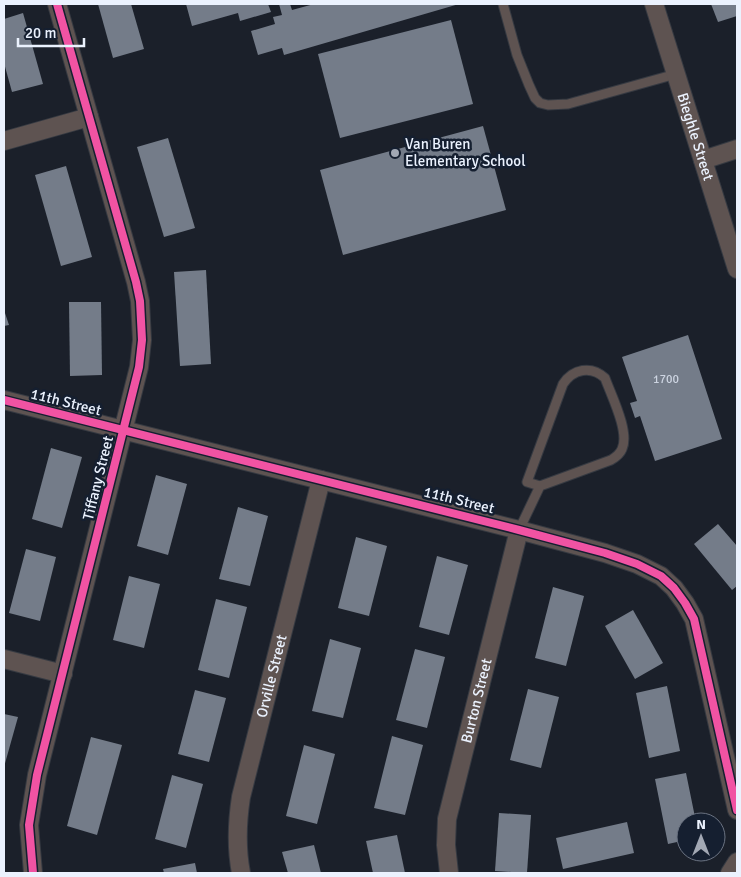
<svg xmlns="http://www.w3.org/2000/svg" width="741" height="877" viewBox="0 0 741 877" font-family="Signika,sans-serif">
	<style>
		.building { fill: #747c89 }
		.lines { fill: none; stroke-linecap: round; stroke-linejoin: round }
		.service-casing { stroke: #363a42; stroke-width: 11 }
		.minor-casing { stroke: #363a42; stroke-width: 20 }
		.service { stroke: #5e5351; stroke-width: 9 }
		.minor { stroke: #5e5351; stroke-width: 18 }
		.cycleway-casing { stroke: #151f30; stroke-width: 11 }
		.cycleway { stroke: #f153a3; stroke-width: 8 }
		.poi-dot { fill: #a2a8b4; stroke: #151f30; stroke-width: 2 }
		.labels { text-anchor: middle; stroke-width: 5; stroke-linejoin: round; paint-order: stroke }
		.number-label { font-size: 12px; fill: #cdd4e1 }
		.street-label { font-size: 15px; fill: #ebf2fe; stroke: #151f30 }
		.poi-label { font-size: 15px; fill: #ebf2fe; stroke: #151f30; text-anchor: start }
	</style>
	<rect width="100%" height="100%" fill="#1b202a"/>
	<!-- building -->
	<g class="building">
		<polygon points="98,4 131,4 144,49 113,58"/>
		<polygon points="186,4 268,4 271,12 240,21 238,13 192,26"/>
		<polygon points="279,4 290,4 292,10 314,4 459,4 284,55 282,48 258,55 251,31 275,24 273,17 282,15"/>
		<polygon points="711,4 737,4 737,16 718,22"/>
		<polygon points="23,13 43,84 12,92 4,63 4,19"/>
		<polygon points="451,20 473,104 340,138 318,54"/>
		<polygon points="483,126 506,210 343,255 320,170"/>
		<polygon points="168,138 195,228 164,237 137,147"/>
		<polygon points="66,166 92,257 61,266 35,175"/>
		<polygon points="206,270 211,364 180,366 174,272"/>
		<polygon points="69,302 101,302 102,375 70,376"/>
		<polygon points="4,310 9,325 4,326"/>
		<polygon points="688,335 722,439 655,461 640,416 635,418 630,403 637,401 622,357"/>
		<polygon points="51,448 82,457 62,528 32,519"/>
		<polygon points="156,475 187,484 168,555 137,546"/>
		<polygon points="238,507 268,516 250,586 219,579"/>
		<polygon points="718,524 737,546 737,586 732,590 694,544"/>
		<polygon points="356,537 387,546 369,616 338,608"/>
		<polygon points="26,549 56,557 40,621 9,613"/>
		<polygon points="437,556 468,565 449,635 419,627"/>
		<polygon points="129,576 160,584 144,648 113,640"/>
		<polygon points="553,587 584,596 566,666 535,658"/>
		<polygon points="216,599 247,607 229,678 198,670"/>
		<polygon points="633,610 663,663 635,679 605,626"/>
		<polygon points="330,639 361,648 343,718 312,711"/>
		<polygon points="415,649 445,657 427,728 396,720"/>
		<polygon points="667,686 680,751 649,758 636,693"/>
		<polygon points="528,689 559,697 541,768 510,760"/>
		<polygon points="195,690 226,698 209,762 178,754"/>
		<polygon points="4,714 18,717 4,767"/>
		<polygon points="392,736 423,745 405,815 374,808"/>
		<polygon points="91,737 122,745 97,835 67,826"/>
		<polygon points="304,745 335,754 317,824 286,816"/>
		<polygon points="686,773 696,822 686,822 686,840 668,844 655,779"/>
		<polygon points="172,775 203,784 186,848 155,839"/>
		<polygon points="499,813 531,815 527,873 495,871"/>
		<polygon points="627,822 634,853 563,869 556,838"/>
		<polygon points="397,835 405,873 373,873 366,841"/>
		<polygon points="314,845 321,873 288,873 282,852"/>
		<polygon points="195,863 197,873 164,873 163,869"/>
	</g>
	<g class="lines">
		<defs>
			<g id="service">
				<polyline points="503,4 517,55 529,85 535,98 540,103 548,105 568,104 676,74"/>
				<path d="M519,530L540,486L611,460C616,457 620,454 622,449C630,432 611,395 605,378C591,365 573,369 563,384L527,482L540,486"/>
			</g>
			<g id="minor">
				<path id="s1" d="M654,4L737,269"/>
				<polyline points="4,141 89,117"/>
				<polyline points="703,160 737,149"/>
				<polyline points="4,400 519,530 605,553 637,564 661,576 674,588 685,603 694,619 737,810"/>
				<polyline points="4,659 63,674"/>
				<polyline points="33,873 29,825 37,775 139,367 142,340 140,301 136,282 57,4"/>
				<path id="s2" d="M241,873C236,847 237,823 241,797L321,480"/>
				<path id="s3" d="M449,873L446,845L447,819L519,530"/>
				<polyline points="730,873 737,862"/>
			</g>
		</defs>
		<!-- service casing -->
		<use href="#service" class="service-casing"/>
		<!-- minor casing -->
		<use href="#minor" class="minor-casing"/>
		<!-- service -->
		<use href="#service" class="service"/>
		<!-- minor -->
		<use href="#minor" class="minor"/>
		<defs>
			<g id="cycleway">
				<polyline points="4,400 519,530 605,553 637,564 661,576 674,588 685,603 694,619 737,810"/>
				<polyline points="33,873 29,825 37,775 139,367 142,340 140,301 136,282 57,4"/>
			</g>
		</defs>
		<!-- cycleway casing -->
		<use href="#cycleway" class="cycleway-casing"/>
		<!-- cycleway -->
		<use href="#cycleway" class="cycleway"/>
	</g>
	<!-- markers -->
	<circle class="poi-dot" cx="395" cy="153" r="5"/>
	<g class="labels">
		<!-- number labels -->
		<g class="number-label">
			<text x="666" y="383">1700</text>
		</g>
		<!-- street labels -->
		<g class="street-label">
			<text dy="5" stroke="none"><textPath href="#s1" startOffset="139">Bieghle Street</textPath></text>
			<text transform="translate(66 402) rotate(14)" y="5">11th Street</text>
			<text transform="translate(98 478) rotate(-76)" y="5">Tiffany Street</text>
			<text transform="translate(459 500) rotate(14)" y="5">11th Street</text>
			<text dy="5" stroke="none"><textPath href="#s2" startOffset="201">Orville Street</textPath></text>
			<text dy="5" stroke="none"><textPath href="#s3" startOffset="176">Burton Street</textPath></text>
		</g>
		<!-- poi labels -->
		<g class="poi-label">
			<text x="405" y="149">Van Buren<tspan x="405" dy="17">Elementary School</tspan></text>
		</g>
	</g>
	<!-- border -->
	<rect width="741" height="877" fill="none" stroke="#ebf2fe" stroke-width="10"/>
	<!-- north arrow -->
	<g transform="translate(701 837)"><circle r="24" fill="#151f30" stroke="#6b7382"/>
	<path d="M0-4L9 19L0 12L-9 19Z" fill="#a2a8b4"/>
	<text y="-8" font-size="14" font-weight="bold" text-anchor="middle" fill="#ebf2fe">N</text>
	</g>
	<!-- scale -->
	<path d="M18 38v8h66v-8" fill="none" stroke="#ebf2fe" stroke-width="2.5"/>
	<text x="25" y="38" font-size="15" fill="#ebf2fe" stroke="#151f30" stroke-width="4" paint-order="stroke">20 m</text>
</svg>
